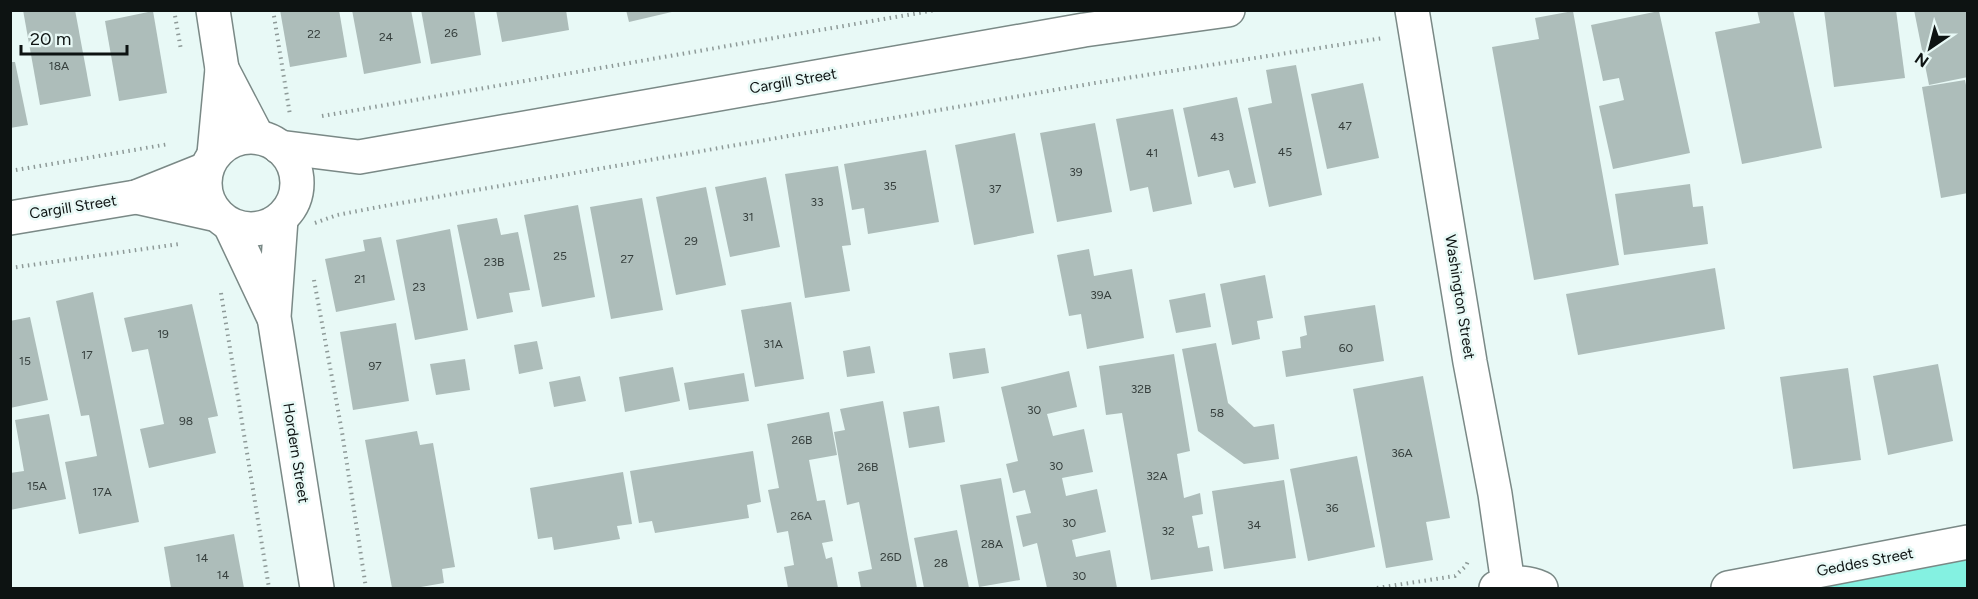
<svg xmlns="http://www.w3.org/2000/svg" width="1978" height="599" viewBox="0 0 1978 599" font-family="Figtree,sans-serif">
	<style>
		.green { fill: #84f1e1 }
		.building { fill: #adbdba }
		.lines { fill: none; stroke-linecap: round; stroke-linejoin: round }
		.street-casing { stroke: #7a8986; stroke-width: 36 }
		.path { stroke: #8e9a98; stroke-width: 4; stroke-dasharray: 1.5 4.5; stroke-linecap: butt }
		.street { stroke: #fff; stroke-width: 33 }
		.labels { text-anchor: middle; stroke-width: 5; stroke-linejoin: round; paint-order: stroke }
		.number-label { font-size: 12px; fill: #353e3c }
		.street-label { font-size: 15px; fill: #0d1312; stroke: #e8f9f6 }
	</style>
	<rect width="100%" height="100%" fill="#e8f9f6"/>
	<!-- green -->
	<polygon class="green" points="1967,558 1967,588 1806,588"/>
	<!-- building -->
	<g class="building">
		<polygon points="23,10 75,10 91,96 40,105"/>
		<polygon points="280,10 339,10 347,57 290,67"/>
		<polygon points="352,10 411,10 421,63 364,74"/>
		<polygon points="421,10 474,10 481,55 431,64"/>
		<polygon points="496,10 566,10 569,30 502,42"/>
		<polygon points="626,10 676,10 676,11 629,22"/>
		<polygon points="1757,10 1793,10 1822,148 1742,164 1715,32 1760,23"/>
		<polygon points="1824,10 1896,10 1905,78 1834,87"/>
		<polygon points="1914,10 1968,10 1968,77 1929,85"/>
		<polygon points="153,11 167,93 119,101 105,21"/>
		<polygon points="1573,11 1619,265 1534,280 1492,47 1539,39 1535,18"/>
		<polygon points="1659,11 1690,153 1613,169 1599,106 1624,100 1619,78 1603,81 1591,25"/>
		<polygon points="10,62 15,62 28,125 10,128"/>
		<polygon points="1296,65 1322,195 1269,207 1248,108 1272,103 1266,70"/>
		<polygon points="1965,80 1968,95 1968,193 1941,198 1922,87"/>
		<polygon points="1363,83 1379,158 1327,169 1311,94"/>
		<polygon points="1237,97 1256,183 1234,188 1229,170 1198,177 1183,108"/>
		<polygon points="1173,109 1192,204 1153,212 1148,187 1130,191 1116,119"/>
		<polygon points="1095,123 1112,212 1057,222 1040,133"/>
		<polygon points="1015,133 1034,233 974,245 955,145"/>
		<polygon points="926,150 939,222 868,234 864,208 852,210 844,164"/>
		<polygon points="838,166 851,245 842,246 850,291 805,298 785,174"/>
		<polygon points="766,177 780,247 730,257 715,187"/>
		<polygon points="1690,184 1693,207 1703,206 1708,244 1624,255 1615,194"/>
		<polygon points="706,187 726,285 676,295 656,197"/>
		<polygon points="642,198 663,310 611,319 590,207"/>
		<polygon points="578,205 595,297 542,307 524,215"/>
		<polygon points="497,218 501,235 518,232 530,290 509,293 513,312 477,319 457,225"/>
		<polygon points="450,229 468,330 415,340 396,240"/>
		<polygon points="381,237 395,300 336,312 325,259 365,251 363,240"/>
		<polygon points="1089,249 1094,276 1132,269 1144,338 1087,349 1081,314 1069,316 1057,255"/>
		<polygon points="1715,268 1725,329 1578,355 1566,294"/>
		<polygon points="1265,275 1273,318 1257,321 1260,339 1232,345 1220,284"/>
		<polygon points="93,292 139,522 79,534 65,462 97,456 89,415 81,416 56,301"/>
		<polygon points="1205,293 1211,327 1176,333 1169,300"/>
		<polygon points="791,302 804,379 755,387 741,310"/>
		<polygon points="192,304 218,416 208,418 216,453 149,468 140,429 164,424 148,349 132,352 124,318"/>
		<polygon points="1375,305 1384,361 1286,377 1282,351 1301,348 1300,337 1307,335 1304,316"/>
		<polygon points="30,317 48,400 10,408 10,321"/>
		<polygon points="396,323 409,401 353,410 340,332"/>
		<polygon points="537,341 543,369 519,374 514,345"/>
		<polygon points="1216,343 1228,403 1254,427 1274,424 1279,459 1244,464 1198,431 1182,349"/>
		<polygon points="870,346 875,373 847,377 843,351"/>
		<polygon points="985,348 989,373 953,379 949,353"/>
		<polygon points="1174,354 1190,451 1177,454 1184,498 1200,493 1203,514 1192,516 1198,548 1209,546 1213,571 1151,580 1122,413 1106,415 1099,366"/>
		<polygon points="465,359 470,390 436,395 430,364"/>
		<polygon points="1938,364 1953,441 1888,455 1873,376"/>
		<polygon points="673,367 680,401 625,412 619,377"/>
		<polygon points="1848,368 1861,460 1793,469 1780,377"/>
		<polygon points="1069,371 1077,407 1047,414 1053,436 1084,429 1093,472 1062,478 1066,496 1097,489 1106,532 1072,540 1076,557 1110,550 1117,588 1047,588 1037,543 1023,547 1016,516 1031,513 1025,490 1013,493 1006,464 1018,461 1001,387"/>
		<polygon points="744,373 749,401 689,410 684,383"/>
		<polygon points="580,376 586,401 554,407 549,382"/>
		<polygon points="1423,376 1450,518 1426,522 1433,560 1386,568 1353,389"/>
		<polygon points="883,401 908,539 917,588 861,588 858,572 872,569 859,502 847,505 834,432 845,430 840,409"/>
		<polygon points="939,406 945,442 909,448 903,412"/>
		<polygon points="829,412 837,455 809,460 817,501 825,500 833,541 822,543 826,559 832,557 838,588 788,588 784,567 794,565 788,531 777,533 768,490 779,488 767,424"/>
		<polygon points="49,414 66,499 10,510 10,473 24,471 15,420"/>
		<polygon points="417,431 420,445 433,443 455,567 442,569 444,583 415,588 392,588 365,440"/>
		<polygon points="753,451 761,502 747,505 749,518 655,533 652,521 639,523 630,471"/>
		<polygon points="1357,456 1375,547 1308,561 1290,469"/>
		<polygon points="623,472 632,524 617,526 620,539 554,550 552,537 538,539 530,488"/>
		<polygon points="1001,478 1020,580 979,587 960,485"/>
		<polygon points="1284,480 1296,558 1224,569 1212,491"/>
		<polygon points="957,530 969,588 924,588 914,538"/>
		<polygon points="234,534 244,588 171,588 164,547"/>
	</g>
	<g class="lines">
		<defs>
			<g id="street">
				<polyline points="213,10 222,69 214,154"/>
				<polyline points="1412,10 1470,362 1495,494 1508,584"/>
				<polyline points="222,69 257,136"/>
				<circle cx="251" cy="183" r="46"/>
				<polyline points="279,147 359,157 1084,30 1228,10"/>
				<polyline points="136,197 217,215"/>
				<polyline points="10,218 136,197 206,169"/>
				<polyline points="281,219 274,317 317,588"/>
				<polyline points="230,225 273,316"/>
				<path d="M1496,588C1513,582 1525,581 1541,588"/>
				<polyline points="1728,588 1968,542"/>
			</g>
		</defs>
		<!-- street casing -->
		<use href="#street" class="street-casing"/>
		<!-- path -->
		<g class="path">
			<polyline points="174,10 181,50"/>
			<polyline points="273,10 290,115"/>
			<polyline points="322,116 936,10"/>
			<polyline points="10,171 169,144"/>
			<polyline points="315,223 337,215 384,206 1095,83 1383,38"/>
			<polyline points="10,268 179,244"/>
			<polyline points="314,280 342,432 366,588"/>
			<polyline points="221,293 269,588"/>
			<polyline points="1377,588 1455,576 1466,566 1468,561"/>
		</g>
		<!-- street -->
		<use href="#street" class="street"/>
	</g>
	<g class="labels">
		<!-- number labels -->
		<g class="number-label">
			<text x="451" y="37">26</text>
			<text x="314" y="38">22</text>
			<text x="386" y="41">24</text>
			<text x="59" y="70">18A</text>
			<text x="1345" y="130">47</text>
			<text x="1217" y="141">43</text>
			<text x="1285" y="156">45</text>
			<text x="1152" y="157">41</text>
			<text x="1076" y="176">39</text>
			<text x="890" y="190">35</text>
			<text x="995" y="193">37</text>
			<text x="817" y="206">33</text>
			<text x="748" y="221">31</text>
			<text x="691" y="245">29</text>
			<text x="560" y="260">25</text>
			<text x="627" y="263">27</text>
			<text x="494" y="266">23B</text>
			<text x="360" y="283">21</text>
			<text x="419" y="291">23</text>
			<text x="1101" y="299">39A</text>
			<text x="163" y="338">19</text>
			<text x="773" y="348">31A</text>
			<text x="1346" y="352">60</text>
			<text x="87" y="359">17</text>
			<text x="25" y="365">15</text>
			<text x="375" y="370">97</text>
			<text x="1141" y="393">32B</text>
			<text x="1034" y="414">30</text>
			<text x="1217" y="417">58</text>
			<text x="186" y="425">98</text>
			<text x="802" y="444">26B</text>
			<text x="1402" y="457">36A</text>
			<text x="1056" y="470">30</text>
			<text x="868" y="471">26B</text>
			<text x="1157" y="480">32A</text>
			<text x="37" y="490">15A</text>
			<text x="102" y="496">17A</text>
			<text x="1332" y="512">36</text>
			<text x="801" y="520">26A</text>
			<text x="1069" y="527">30</text>
			<text x="1254" y="529">34</text>
			<text x="1168" y="535">32</text>
			<text x="992" y="548">28A</text>
			<text x="891" y="561">26D</text>
			<text x="202" y="562">14</text>
			<text x="941" y="567">28</text>
			<text x="223" y="579">14</text>
			<text x="1079" y="580">30</text>
		</g>
		<!-- street labels -->
		<g class="street-label">
			<text transform="translate(793 81) rotate(-10)" y="5">Cargill Street</text>
			<text transform="translate(73 207) rotate(-9)" y="5">Cargill Street</text>
			<text transform="translate(1460 297) rotate(81)" y="5">Washington Street</text>
			<text transform="translate(296 453) rotate(81)" y="5">Hordern Street</text>
			<text transform="translate(1865 562) rotate(-11)" y="5">Geddes Street</text>
		</g>
	</g>
	<!-- border -->
	<rect width="1978" height="599" fill="none" stroke="#0d1312" stroke-width="24"/>
	<!-- north arrow -->
	<g transform="translate(1930 48) rotate(215)" stroke="#e8f9f6" stroke-width="4.5" paint-order="stroke">
	<path d="M0-4.5L10 22L0 15L-10 22Z" fill="#0d1312"/>
	<text y="-9" font-size="16" font-weight="bold" text-anchor="middle" fill="#0d1312">N</text>
	</g>
	<!-- scale -->
	<path d="M21 45v9h106v-9" fill="none" stroke="#0d1312" stroke-width="3"/>
	<text x="30" y="45" font-size="18" fill="#0d1312" stroke="#e8f9f6" stroke-width="4.5" paint-order="stroke">20 m</text>
</svg>
